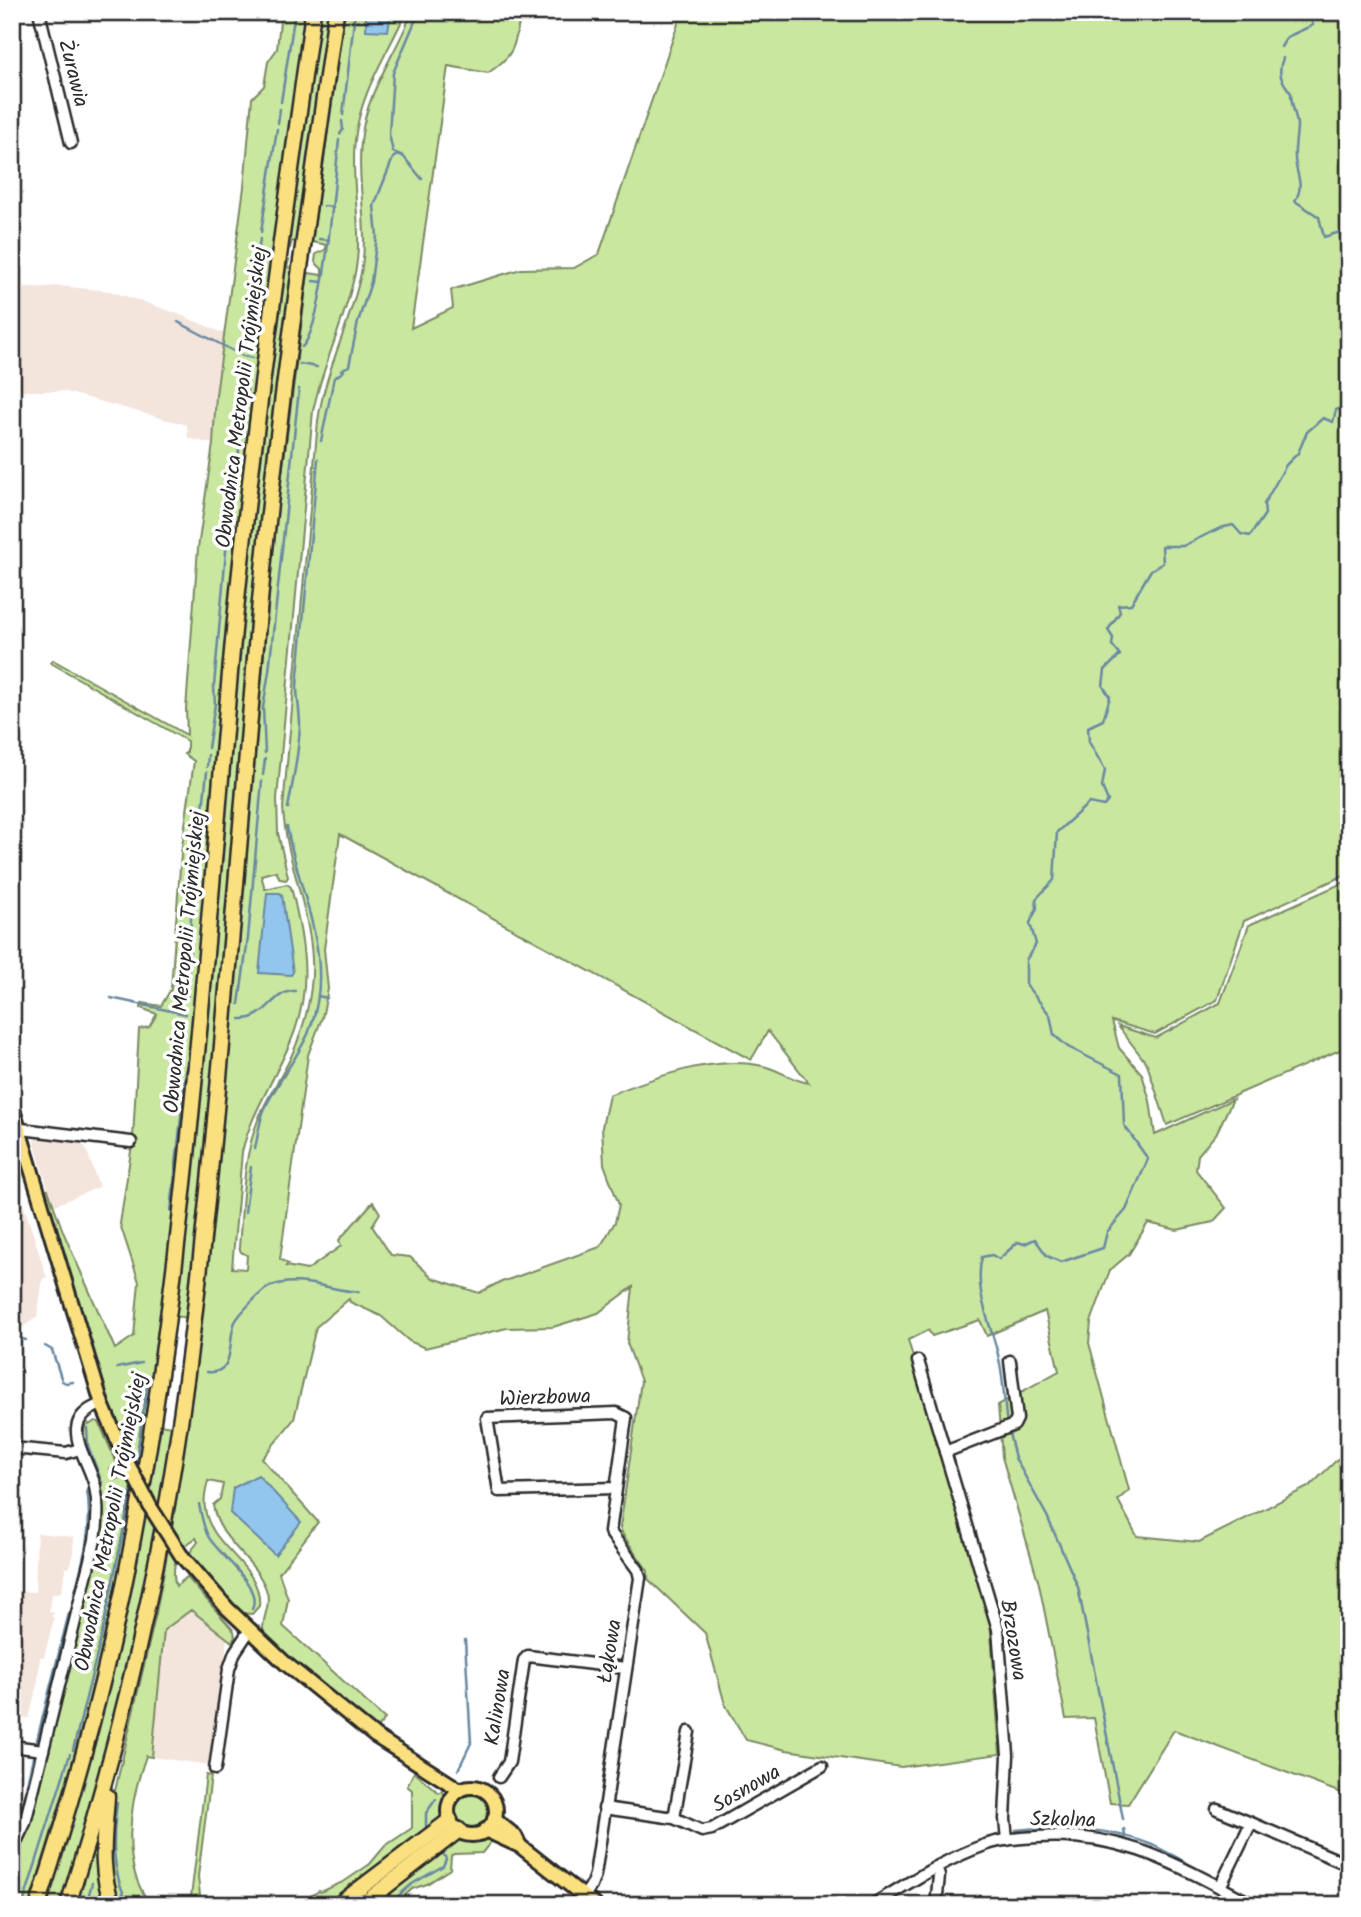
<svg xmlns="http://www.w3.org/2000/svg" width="1361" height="1917" viewBox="0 0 1361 1917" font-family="Kalam,sans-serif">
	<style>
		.built { fill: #f3e4dc }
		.green { fill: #c9e79f; stroke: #7a8965; stroke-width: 2; fill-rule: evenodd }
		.water { fill: #92c6ef; stroke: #6988a1; stroke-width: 2 }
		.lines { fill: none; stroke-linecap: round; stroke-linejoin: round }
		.stream { stroke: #6988a1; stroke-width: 2.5 }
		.minor-casing { stroke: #2b2b2b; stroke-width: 15 }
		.major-casing { stroke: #2b2b2b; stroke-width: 18 }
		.highway-casing { stroke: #2b2b2b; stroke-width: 19 }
		.minor { stroke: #fff; stroke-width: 10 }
		.major { stroke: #fbe080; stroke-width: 12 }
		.highway { stroke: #fbe080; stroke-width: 14 }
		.major-bridge-casing { stroke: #2b2b2b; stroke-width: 18; stroke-linecap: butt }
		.major-bridge { stroke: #fbe080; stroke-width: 12 }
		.labels { text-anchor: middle; stroke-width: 7; stroke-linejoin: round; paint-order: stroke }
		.street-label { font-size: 21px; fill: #2b2b2b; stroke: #fff }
	</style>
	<rect width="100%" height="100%" fill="#fff"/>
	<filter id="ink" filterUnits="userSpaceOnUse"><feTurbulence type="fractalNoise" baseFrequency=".0143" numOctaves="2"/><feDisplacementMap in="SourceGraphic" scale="14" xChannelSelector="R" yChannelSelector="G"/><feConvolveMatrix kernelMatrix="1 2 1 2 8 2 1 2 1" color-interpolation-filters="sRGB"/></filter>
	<g filter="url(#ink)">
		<!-- built -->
		<g class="built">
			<polygon points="59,286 110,291 176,313 225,334 216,395 213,444 188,438 187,425 62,391 20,391 12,289"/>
			<polygon points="39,1136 80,1142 86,1148 99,1187 53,1206 34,1141"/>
			<polygon points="12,1200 22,1200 47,1278 43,1278 37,1317 12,1334"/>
			<polygon points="37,1533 74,1537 73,1552 69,1568 64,1567 66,1570 61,1592 52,1594 49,1612 55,1613 51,1616 54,1618 44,1657 40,1657 38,1681 29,1718 12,1717 12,1591 35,1592"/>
			<polygon points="191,1610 227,1638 215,1757 210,1765 152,1757 164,1630"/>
		</g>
		<!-- green -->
		<g class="green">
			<path d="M281,12H307C279,212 248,413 229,614C198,943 181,1274 113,1599C91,1703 61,1803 29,1905H12V1855L19,1846L101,1528L82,1438L87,1420L89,1425L95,1421L99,1422L117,1464L110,1469L116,1480L123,1476L132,1458L130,1451L133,1434L130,1431L120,1436L111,1415L41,1192L48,1190L64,1234L115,1349L134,1336L139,1282L120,1224L133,1138L139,1029L149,1027L157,1014L141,1008L142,1003L161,1006L171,989L181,854L194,761L184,754L187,752V741L51,663L53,660L187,735L186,709L198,548L213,444L216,395L244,187L252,98L264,86L268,62L277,49Z"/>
			<polygon points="320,12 333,12 299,249 295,249 296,242 292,241 290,248 286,248"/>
			<path d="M345,12H406C387,55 360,92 355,140C350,183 363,226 356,268C347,317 323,362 313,411L277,799L278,833L288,877L286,880L280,879L276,871L261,875L265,889L287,884L291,887C306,947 314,997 285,1054C269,1089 251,1115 242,1152L232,1268L246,1269L247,1255L241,1252L239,1247C243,1205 242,1160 258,1120C266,1098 280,1080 290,1059C301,1036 308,1012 311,987C319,926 286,868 283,808L318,421C325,370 351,323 361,273C370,227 355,180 362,134C368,89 396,54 412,12H521C515,44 516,55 488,73L448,66L411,328L453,308L451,290L521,269L574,268L599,254L682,12H1349V873L1244,921L1217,1000L1155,1034L1112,1021L1119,1048L1142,1074L1150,1101L1155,1135L1233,1099L1216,1134L1198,1155L1196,1170L1226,1208L1213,1222L1177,1230L1148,1223L1129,1254L1110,1270L1091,1322L1089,1343L1129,1490L1118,1500L1137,1536L1199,1542L1310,1486L1349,1448V1796L1174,1730L1128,1804L1110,1803L1094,1718L1066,1719L1039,1584L1002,1457L998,1405L1059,1371L1045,1311L987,1336L980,1320L932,1336L928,1330L908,1340L990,1620L1000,1754L901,1767L786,1750L746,1740L725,1704L705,1633L648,1579V1571L623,1535L620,1528L641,1381L627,1343L633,1287L598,1313L553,1327L507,1328L425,1348L409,1341L381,1316L350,1302L349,1299L316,1327L294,1419L262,1459L318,1522L279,1573L288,1599L283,1626L385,1719L377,1728L370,1727L265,1636C258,1622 273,1607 266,1589C254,1557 218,1541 213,1505L220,1499L223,1484L208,1481C206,1490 203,1500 205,1508C209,1547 263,1566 259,1606L252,1614L241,1613L187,1556L198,1542L196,1538L184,1546L181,1543C176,1557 171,1572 176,1586L187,1577L234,1631L235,1637L232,1642L191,1610L164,1630L152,1757L146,1756C130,1800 119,1865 150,1903L160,1905H118L109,1878V1817L156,1613L172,1528L198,1344L220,1149L275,528L308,273L322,275V269L315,262L316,254L325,250L327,245L312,242ZM340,834L751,1060L768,1031L809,1083C793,1081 780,1070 763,1066C714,1055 655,1077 609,1095L602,1127L604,1164L619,1205L615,1222L600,1247L496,1284L479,1293L433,1278L410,1257L391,1255L372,1226L380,1213L373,1202L339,1240L341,1246L307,1270L286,1266L288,1264L280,1259L308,1055L322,1018L328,989L324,949Z"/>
			<polygon points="284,259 289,260 287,267 291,268 293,261 298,261 189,1318 173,1316 246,559"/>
			<polygon points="1349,880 1349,1046 1167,1125 1147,1064 1118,1026 1156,1038 1220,1003 1249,925"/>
			<polygon points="157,1424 174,1426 160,1515 124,1691 63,1905 43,1905"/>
			<polygon points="414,1772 439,1793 442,1790 447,1801 446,1815 331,1905 297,1905 319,1891 321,1892 345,1881 370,1864 385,1846 412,1828 412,1790 407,1786"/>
			<polygon points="206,1775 211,1776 198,1876 201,1905 190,1905"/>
			<circle cx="473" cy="1810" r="19"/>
			<polygon points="462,1836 495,1837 482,1853 454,1854 451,1856 450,1869 427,1884 412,1889 395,1905 371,1905"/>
			<polygon points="97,1838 109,1905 76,1905"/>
		</g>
		<!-- water -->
		<g class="water">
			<polygon points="366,12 391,12 388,31 366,30"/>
			<polygon points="267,893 280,893 282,895 293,972 291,975 259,973"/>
			<polygon points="258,1475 301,1522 275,1555 230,1513 233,1488"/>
		</g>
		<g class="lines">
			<!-- stream -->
			<g class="stream">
				<polyline points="419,12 393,73 389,134 393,152 403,156 422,179"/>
				<polyline points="1281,47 1287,37 1313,25 1308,12"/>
				<path d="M1283,58C1277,74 1281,80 1291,93C1291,106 1296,113 1297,125C1297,136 1294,148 1295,158C1296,176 1305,184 1295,201L1319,217L1324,237L1340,232L1341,244L1346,255L1349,254"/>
				<polyline points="281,102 295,12"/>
				<polyline points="343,115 355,12"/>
				<polyline points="278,123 280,109"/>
				<polyline points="340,134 343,130 342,121"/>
				<polyline points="324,206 333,207"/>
				<polyline points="261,232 277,129"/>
				<polyline points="319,239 329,240"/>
				<polyline points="257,260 260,239"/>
				<polyline points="313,281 323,282"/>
				<polyline points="178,322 243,356 253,358"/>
				<polyline points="251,346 250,322 256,267"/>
				<path d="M302,347C324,328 335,176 339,140"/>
				<polyline points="300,364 317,367"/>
				<polyline points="341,370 349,366 358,322 371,282 377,236 374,206 393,158 398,154"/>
				<polyline points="321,441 334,378 344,371"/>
				<polyline points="208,748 215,704 214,686 227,540 248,383"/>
				<polyline points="265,753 263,708 269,671 299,389"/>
				<polyline points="207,767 208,755"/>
				<polyline points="263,775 265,759"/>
				<path d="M288,808C293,781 299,753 300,725C300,712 297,699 297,686L318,459"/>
				<polyline points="318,996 327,998"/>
				<polyline points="111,998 185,1014"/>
				<polyline points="187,999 191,918 207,772"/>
				<polyline points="239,1004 248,938 262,781"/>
				<path d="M240,1019C266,1021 273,990 295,991"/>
				<path d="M255,1149C258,1136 259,1121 265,1108C277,1082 296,1060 308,1034C338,962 300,898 287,827"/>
				<polyline points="171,1211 187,1062"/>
				<polyline points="245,1212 251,1167"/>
				<polyline points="12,1336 26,1340"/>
				<polyline points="45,1346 52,1350 62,1381 66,1383 73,1382"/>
				<polyline points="117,1368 141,1363"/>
				<path d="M207,1372C237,1375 227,1339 235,1322C239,1314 261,1291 269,1287C297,1274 331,1291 359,1292"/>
				<path d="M1007,1425C1004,1403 1004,1380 999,1359C992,1326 973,1291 982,1257L992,1255L999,1259L1018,1242L1024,1244L1035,1239L1047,1256L1061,1262L1103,1248L1107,1232L1126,1210L1148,1159L1124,1125L1122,1074L1068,1047L1054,1035L1050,1015L1026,985V960L1036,944L1030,923L1037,908L1036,899L1054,880L1057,832L1089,803L1104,806L1108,801L1102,787L1105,770L1089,742L1088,727L1103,720L1110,697L1103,686L1105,670L1120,655L1112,645L1113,638L1108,630L1120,612L1118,605L1131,604L1151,570L1163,563L1162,546H1183L1220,528L1233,525L1241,534L1250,536L1265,514L1264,504L1286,465L1298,453L1307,432L1323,418L1333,422L1336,410L1349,404"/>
				<polyline points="87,1428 88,1446 102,1483"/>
				<polyline points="1009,1433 1015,1458 1047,1516 1078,1587 1123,1819"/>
				<polyline points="135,1466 148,1379"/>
				<path d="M199,1504C201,1515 203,1526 208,1536C218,1555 263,1585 252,1609"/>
				<path d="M74,1595C84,1559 93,1526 87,1489"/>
				<polyline points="37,1740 69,1613"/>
				<polyline points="73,1750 102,1634 133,1483"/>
				<polyline points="458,1770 471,1743 465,1640"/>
				<path d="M117,1803C112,1838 111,1873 129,1905"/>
				<polyline points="426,1826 426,1813 436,1799"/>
				<polyline points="1124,1829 1125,1837"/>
				<path d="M1016,1830C1061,1825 1112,1828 1155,1846C1169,1853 1184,1861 1198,1869"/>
				<polyline points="12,1835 20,1815 33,1757"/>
				<polyline points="23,1904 70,1754"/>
				<polyline points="86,1905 92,1883"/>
				<polyline points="322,1905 332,1899"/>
				<polyline points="388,1905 412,1884 443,1866 446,1859 443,1853"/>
			</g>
			<defs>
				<g id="minor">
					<polyline points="39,12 71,143"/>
					<polyline points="13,1128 131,1142"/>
					<polyline points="918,1361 998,1629 1008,1755 1005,1819 1007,1840"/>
					<polyline points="12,1448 66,1453 80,1449"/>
					<polyline points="945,1452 1014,1425 1017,1419 1010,1361"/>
					<polyline points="12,1746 43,1750"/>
					<polyline points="215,1769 229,1669 235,1652 249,1631"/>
					<polyline points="499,1777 509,1762 524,1660 528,1656 625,1668"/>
					<polyline points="604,1808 674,1818 702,1831 712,1829 822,1766"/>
					<polyline points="1217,1809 1251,1823"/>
					<polyline points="674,1818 689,1732"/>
					<path d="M12,1850L25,1823L95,1540C98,1521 99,1505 95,1486C87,1455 55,1420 102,1404"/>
					<polyline points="936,1867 939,1876 936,1905"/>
					<polyline points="1220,1887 1251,1823 1349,1865"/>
					<polyline points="584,1896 591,1886 595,1875 640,1578 638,1570 610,1532 626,1418 616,1413 487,1418 499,1491 616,1488"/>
					<path d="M872,1905C909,1883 945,1859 985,1845C1002,1839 1020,1838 1038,1837C1125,1831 1180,1867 1254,1905"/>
				</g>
				<g id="major">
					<polyline points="12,1106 102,1404 126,1460"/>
					<polyline points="181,1555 227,1608 285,1663 375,1736 460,1790"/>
					<circle cx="472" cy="1811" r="24"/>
					<polyline points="494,1819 515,1836 520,1846"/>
					<polyline points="485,1830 520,1846 595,1905"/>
				</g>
				<g id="highway">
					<path d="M107,1796C105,1832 98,1870 113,1905"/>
					<path d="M38,1905C74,1795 105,1683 127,1570C186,1270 204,965 231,662C251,444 283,228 313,12"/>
					<path d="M68,1905C100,1804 127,1702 149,1598C181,1447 198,1294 213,1141C230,968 243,796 258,623C276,419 308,215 336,12"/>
					<polyline points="338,1905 450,1820"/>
					<polyline points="362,1905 459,1830"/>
				</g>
			</defs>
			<!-- minor casing -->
			<use href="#minor" class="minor-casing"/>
			<!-- major casing -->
			<use href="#major" class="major-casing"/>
			<!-- highway casing -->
			<use href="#highway" class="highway-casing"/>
			<!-- minor -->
			<use href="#minor" class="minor"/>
			<!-- major -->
			<use href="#major" class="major"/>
			<!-- highway -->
			<use href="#highway" class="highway"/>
			<defs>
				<polyline id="major-bridge" points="126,1460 151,1508 181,1555"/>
			</defs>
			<!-- major-bridge casing -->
			<use href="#major-bridge" class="major-bridge-casing"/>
			<!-- major-bridge -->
			<use href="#major-bridge" class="major-bridge"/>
		</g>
	</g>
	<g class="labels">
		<!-- street labels -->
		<g class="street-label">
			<text transform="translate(74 73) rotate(76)" y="7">Żurawia</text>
			<text transform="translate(241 397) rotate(-83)" y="7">Obwodnica Metropolii Trójmiejskiej</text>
			<text transform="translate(184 962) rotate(-85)" y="7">Obwodnica Metropolii Trójmiejskiej</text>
			<text transform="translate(545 1397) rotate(-2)" y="7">Wierzbowa</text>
			<text transform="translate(110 1522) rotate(-79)" y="7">Obwodnica Metropolii Trójmiejskiej</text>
			<text transform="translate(1014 1640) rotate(81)" y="7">Brzozowa</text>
			<text transform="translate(609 1651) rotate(-81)" y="7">Łąkowa</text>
			<text transform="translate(497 1707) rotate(-81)" y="7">Kalinowa</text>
			<text transform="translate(746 1788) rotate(-30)" y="7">Sosnowa</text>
			<text transform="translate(1063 1819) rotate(1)" y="7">Szkolna</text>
		</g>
	</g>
	<!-- margin -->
	<rect width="1361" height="1917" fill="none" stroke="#fff" stroke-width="42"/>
	<rect x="21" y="21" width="1319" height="1875" fill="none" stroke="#2b2b2b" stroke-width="2.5" filter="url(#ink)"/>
</svg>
